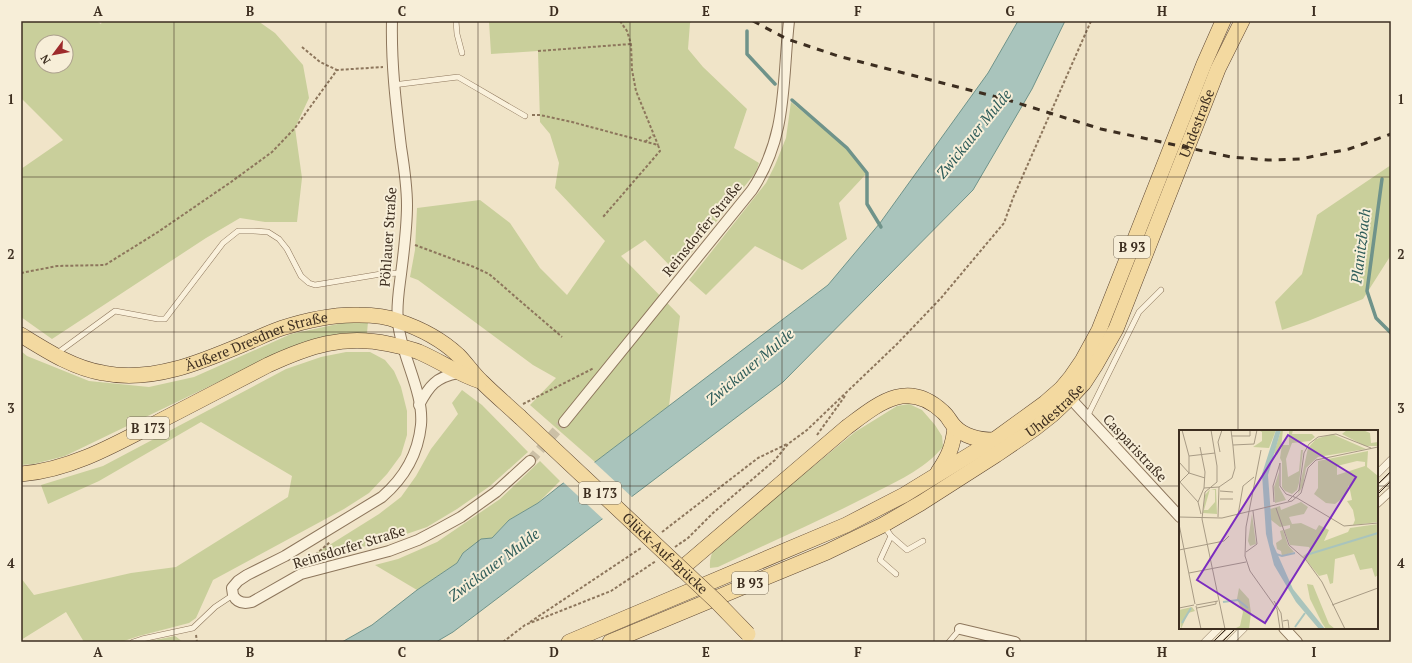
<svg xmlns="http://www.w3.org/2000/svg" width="1412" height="663" viewBox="0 0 1412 663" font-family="'PT Serif',serif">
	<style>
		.green { fill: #c9cf9b; fill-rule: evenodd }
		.water { fill: #a9c4bc; stroke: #6f938a }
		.pier { fill: #f0e4c8 }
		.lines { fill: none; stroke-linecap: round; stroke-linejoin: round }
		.stream { stroke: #6f938a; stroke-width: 3.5 }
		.minor-tunnel { stroke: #ccc0a6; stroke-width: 10; stroke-dasharray: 10 5; stroke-linecap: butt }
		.service-casing { stroke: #8d765c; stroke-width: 6 }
		.pedestrian-casing { stroke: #8d765c; stroke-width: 8 }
		.minor-casing { stroke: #8d765c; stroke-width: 12 }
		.primary-casing { stroke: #5b4430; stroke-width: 16 }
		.path { stroke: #8d765c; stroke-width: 2; stroke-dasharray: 3 2; stroke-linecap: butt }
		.service { stroke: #faf1dc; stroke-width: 5 }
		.pedestrian { stroke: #faf1dc; stroke-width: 7 }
		.minor { stroke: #faf1dc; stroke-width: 10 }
		.primary { stroke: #f3d9a0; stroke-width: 15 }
		.tram { stroke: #3d2e20; stroke-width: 1 }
		.rail { stroke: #3d2e20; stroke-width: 3; stroke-dasharray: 7 7; stroke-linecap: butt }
		.primary-bridge-casing { stroke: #5b4430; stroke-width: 16; stroke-linecap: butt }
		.primary-bridge { stroke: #f3d9a0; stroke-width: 15 }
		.grid { fill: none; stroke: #3d2e20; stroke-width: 1; stroke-opacity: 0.55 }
		.labels { text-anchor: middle; stroke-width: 4; stroke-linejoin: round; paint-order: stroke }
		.shield { fill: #f7eed8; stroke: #756857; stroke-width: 1 }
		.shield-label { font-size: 13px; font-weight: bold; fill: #3d2e20 }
		.street-label { font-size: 14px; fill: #3d2e20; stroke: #f7eed8 }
		.water-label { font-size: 15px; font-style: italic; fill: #2f5d5a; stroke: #f7eed8 }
		.inset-river { fill: none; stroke: #a9c4bc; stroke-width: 2 }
		.inset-road { fill: none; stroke: #a89b85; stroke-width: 1 }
		.view { fill: #7b2cbf; fill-opacity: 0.15; stroke: #7b2cbf; stroke-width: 2 }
		.inset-edge { fill: none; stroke: #3d2e20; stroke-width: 2 }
		.neatline { fill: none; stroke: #3d2e20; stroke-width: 1.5 }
		.grid-label { font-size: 13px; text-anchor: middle; font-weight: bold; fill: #3d2e20 }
	</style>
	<rect width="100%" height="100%" fill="#f0e4c8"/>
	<!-- green -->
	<g class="green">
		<path d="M21,21H96L101,24L102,21H258L275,33L303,65L309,98L295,128L302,178L297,222H265L240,218L206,238L52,339L21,317V169L63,140L21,98ZM42,42H66V66H42Z"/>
		<polygon points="489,21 692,21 690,23 688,49 703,67 747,109 734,148 759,163 756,172 676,272 645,240 621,256 680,316 669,406 595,462 530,405 556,378 533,365 418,280 410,277 415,250 417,208 480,200 510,223 540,268 567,295 605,241 555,188 559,163 550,134 540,122 538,51 491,54"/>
		<polygon points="791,102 847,148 867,173 839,203 847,239 802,270 755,246 706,295 689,280 766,183 775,165 786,138"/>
		<polygon points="1391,165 1391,255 1363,299 1308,321 1282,330 1275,302 1302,274 1317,215"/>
		<polygon points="347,322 368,322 367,333 342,334 274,355 65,456 34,464 21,465 21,351 27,356 89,381 149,387 194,377 291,334"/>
		<polygon points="346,352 370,352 385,360 394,371 401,387 407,411 407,435 401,455 387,474 369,493 344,509 213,580 196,618 189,623 139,636 121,642 84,642 66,612 21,640 21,578 34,595 131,573 176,567 288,497 292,476 201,422 99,481 48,504 41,485 103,466 286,369 321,357"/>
		<polygon points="462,390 482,405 528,452 490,486 457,509 427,527 389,540 299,564 379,514 401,497 416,476 431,449 458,414 452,403"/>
		<path d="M909,404L922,410L935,425L942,436L943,447C922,471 897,481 870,495C820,521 768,543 718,567L710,568C709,552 715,548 726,538L855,432L897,406Z"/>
		<polygon points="540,461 560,481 538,503 509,520 492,538 463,553 457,563 417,590 375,565 398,559 437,542 500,499"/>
		<polygon points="175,636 183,642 145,642"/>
	</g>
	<!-- water -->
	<polygon class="water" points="1018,21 1065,21 1032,89 973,190 783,382 453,632 436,642 342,642 372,625 417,590 457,563 463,553 481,539 492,538 509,520 538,503 562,484 595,462 828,285 880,223 988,73"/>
	<!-- pier -->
	<polygon class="pier" points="593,461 633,498 604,520 562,481"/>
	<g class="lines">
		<!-- stream -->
		<g class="stream">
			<polyline points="747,31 747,54 775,84"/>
			<polyline points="792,100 847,148 867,173 867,204 881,227"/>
			<polyline points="1382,179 1367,291 1376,318 1391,333"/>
		</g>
		<!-- minor-tunnel -->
		<polyline class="minor-tunnel" points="530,461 564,422"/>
		<defs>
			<g id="service">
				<polyline points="456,21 457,34 462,53"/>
				<polyline points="393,85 458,77 525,116"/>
				<polyline points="56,354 115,311 158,319 165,319 223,243 238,231 254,231 268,232 279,239 287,249 301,276 309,283 315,285 381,274 401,273"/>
				<polyline points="1087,417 1139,312 1161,290"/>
				<polyline points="1377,489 1391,476"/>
				<polyline points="884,526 891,536 907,550 923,541"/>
				<polyline points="891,536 880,560 896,574"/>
				<polyline points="133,642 142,639 193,628 215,607 233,595"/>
				<polyline points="949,642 960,629"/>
				<polyline points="1217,642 1232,628"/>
			</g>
			<g id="pedestrian">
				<polyline points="1377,474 1391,460"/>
				<polyline points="1377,504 1391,491"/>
				<polyline points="1205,642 1219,628"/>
				<polyline points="1230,642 1244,628"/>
			</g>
			<g id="minor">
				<path d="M392,21C391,64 396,105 401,147C404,166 407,186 407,205C407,228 404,251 401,274C399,290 396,306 398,322C401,356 424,392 421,425C418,454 404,478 382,497L285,556L247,575L238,581L232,588L233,595C237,603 244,604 252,602L301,574L389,551L418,540L439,529L461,517L496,492L530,461"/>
				<polyline points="1070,398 1180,517"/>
				<path d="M419,405C429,386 436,377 458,373"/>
				<path d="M564,422L752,190C788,135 782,83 789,21"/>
				<polyline points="1284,628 1297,642"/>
				<polyline points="960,629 1015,642"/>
			</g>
			<g id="primary">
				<path id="s1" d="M21,335C47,351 73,368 103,373C152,383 201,362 246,343C258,338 270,332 282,328C307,320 333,314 359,315C372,315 386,316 398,321C419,328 442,340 458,355C467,364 473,374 482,382C494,394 507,405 520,417"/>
				<path d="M938,472C949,456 953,446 955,427"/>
				<path d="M21,474C71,470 116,444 160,421C196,402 232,384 268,365C309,346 344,334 389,344C399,346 409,348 419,352C440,361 458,374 480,381"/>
				<path d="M681,569L847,427C878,404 907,378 943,412C948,416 950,422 955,427C965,437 980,440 994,440"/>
				<polyline points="569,642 846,525 904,495 994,440 1045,403 1061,389 1071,377 1082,361 1099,330 1204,64 1223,21"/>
				<path id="s2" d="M610,642L827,552L883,525L921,503L996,455L1034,429L1053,414L1070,398L1084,383L1095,366L1116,329L1218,69L1242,21"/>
			</g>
		</defs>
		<!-- service casing -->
		<use href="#service" class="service-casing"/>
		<!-- pedestrian casing -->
		<use href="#pedestrian" class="pedestrian-casing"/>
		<!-- minor casing -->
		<use href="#minor" class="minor-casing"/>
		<!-- primary casing -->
		<use href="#primary" class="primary-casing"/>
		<!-- path -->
		<g class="path">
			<polyline points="620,21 627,31 631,44 632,70 636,91 658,145"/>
			<polyline points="302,47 320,62 337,70"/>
			<polyline points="538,51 631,44"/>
			<polyline points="532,115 540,115 572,122 658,145 660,151 603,217"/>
			<polyline points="645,142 653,135"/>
			<polyline points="415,245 474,267 489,274 562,337"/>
			<polyline points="21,273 57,266 105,265 158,232 231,182 272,152 295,128 337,70 383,67"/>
			<polyline points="523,404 594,368"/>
			<polyline points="817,435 845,396"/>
			<polyline points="662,532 758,458 787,444"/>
			<polyline points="675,547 688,538 713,513 775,460 788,444 807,430 897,344 941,298 1004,223 1013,198 1091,21"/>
			<polyline points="308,561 330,542"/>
			<polyline points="530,622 641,548"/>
			<polyline points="196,635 197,642"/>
			<polyline points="503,642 525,625 611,591 656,561"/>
		</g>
		<!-- service -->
		<use href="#service" class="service"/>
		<!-- pedestrian -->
		<use href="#pedestrian" class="pedestrian"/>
		<!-- minor -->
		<use href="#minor" class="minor"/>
		<!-- primary -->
		<use href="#primary" class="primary"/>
		<!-- tram -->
		<g class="tram">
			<polyline points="1377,485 1391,471"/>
			<polyline points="1377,495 1391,481"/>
			<polyline points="1213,642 1227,628"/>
			<polyline points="1222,642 1236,628"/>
		</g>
		<!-- rail -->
		<polyline class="rail" points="753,21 787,39 838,56 1008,100 1101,129 1231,157 1268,160 1300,159 1349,149 1391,134"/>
		<defs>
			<g id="primary-bridge">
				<path id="s3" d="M520,417L716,601L748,634"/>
			</g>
		</defs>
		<!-- primary-bridge casing -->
		<use href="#primary-bridge" class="primary-bridge-casing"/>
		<!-- primary-bridge -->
		<use href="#primary-bridge" class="primary-bridge"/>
	</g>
	<!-- grid -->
	<path class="grid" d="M174,21V642M326,21V642M478,21V642M630,21V642M782,21V642M934,21V642M1086,21V642M1238,21V431M21,177H1391M21,332H1391M21,486H1180M1377,486H1391M1238,628V642"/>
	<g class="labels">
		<!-- shield labels -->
		<g class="shield">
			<rect x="1114" y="236" width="36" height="22" rx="3"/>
			<rect x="127" y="417" width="42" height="22" rx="3"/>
			<rect x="579" y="482" width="42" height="22" rx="3"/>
			<rect x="732" y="572" width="36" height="22" rx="3"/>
		</g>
		<g class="shield-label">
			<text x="1132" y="252">B 93</text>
			<text x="148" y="433">B 173</text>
			<text x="600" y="498">B 173</text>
			<text x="750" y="588">B 93</text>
		</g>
		<!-- street labels -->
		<g class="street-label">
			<text dy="5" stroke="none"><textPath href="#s2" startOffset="828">Uhdestraße</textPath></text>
			<text transform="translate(702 229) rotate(-51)" y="5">Reinsdorfer Straße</text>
			<text transform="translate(388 237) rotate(-86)" y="5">Pöhlauer Straße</text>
			<text dy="5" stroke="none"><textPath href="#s1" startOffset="250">Äußere Dresdner Straße</textPath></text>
			<text dy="5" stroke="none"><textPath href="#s2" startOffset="504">Uhdestraße</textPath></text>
			<text transform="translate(1135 448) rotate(47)" y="5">Casparistraße</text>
			<text transform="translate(349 547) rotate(-17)" y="5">Reinsdorfer Straße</text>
			<text dy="5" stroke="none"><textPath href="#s3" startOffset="199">Glück-Auf-Brücke</textPath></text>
		</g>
		<!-- water labels -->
		<g class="water-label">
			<text transform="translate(974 134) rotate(-51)" y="5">Zwickauer Mulde</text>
			<text transform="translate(1361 246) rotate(-83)" y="5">Planitzbach</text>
			<text transform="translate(750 367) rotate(-40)" y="5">Zwickauer Mulde</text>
			<text transform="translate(494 565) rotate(-37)" y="5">Zwickauer Mulde</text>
		</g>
	</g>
	<!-- overview -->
	<g transform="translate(1179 430)">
		<rect width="199" height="199" fill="#f0e4c8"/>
		<path d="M79,0H97L90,18L74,17L83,11V2ZM102,0H104L102,18L98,25L95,23ZM110,0H114L113,4H133L136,7L131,11L113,13L107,29L109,47L120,41L122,20H124L120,53L118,60L113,64L106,61L103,57V32L101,28L103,15H110ZM168,0H184L191,3L192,13L199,12V16H186L163,4ZM153,4L187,19L139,27L127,38L124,56L119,64L129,18L137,9ZM189,21L188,37L199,46V92L174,95L176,90L174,80L168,71L173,70L170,55L165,67L156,74L147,73L135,64L139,58V31ZM178,31L186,32V36L158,45V36ZM100,42V57L107,70L96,73L95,57ZM31,59L25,80H29L36,72V60L32,59H37L38,84L24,83L26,65ZM122,72L129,77L125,84L110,87L113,94L122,93L137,100L140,95L150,100L145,111L169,102L171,98L199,94V145L196,147L193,138L181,140L175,124L156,129L154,153L151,154L148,144L140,146L124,126L132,121L130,117L111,115L105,100L111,98V95L101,97L92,90L91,79L101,76L102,80ZM73,84L77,114L71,116L69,111ZM104,100L109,115L115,122L103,126L102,121L98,119L97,113L103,109L101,101ZM128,154L134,155L150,194L156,199H147L143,193L131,169ZM60,158L70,169L72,183L70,199H55L61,196L64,182L58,169ZM13,177L16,181L9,183L2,199L0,180Z" fill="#c9cf9b" fill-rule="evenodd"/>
		<path d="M97,0H102L89,45L94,114L114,159L146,199H140L117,172L95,135L87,104L83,44Z" fill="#a9c4bc"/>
		<path class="inset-river" d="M97,124L103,126L116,123M127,125L199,103M44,172L59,170L69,178M3,193L12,178M116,197L126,183"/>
		<path class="inset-road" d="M3,0L10,26V43M32,0L38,36V52L26,62L23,89L46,199M37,0H52M52,0L54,16M53,6H71V0M54,15L75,14L78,0M82,20L67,97L66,126L71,141L98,179L101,199M41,22L39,12L43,0M10,26L36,23M0,32L10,43L26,48M101,33V56L107,64L118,68L165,96L199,93M0,51L19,72L22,84M1,52L10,43M25,58L40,57L53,48L56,38L54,16M41,61L54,62M41,69H54M109,71L120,60L125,23L130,14L139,7L157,4L192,18M19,72L25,58L26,42L21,17M95,72L94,56L101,33M97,78L110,115L127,130L143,152L166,199M59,85L64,56L75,47M0,87L43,88L113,71L122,63L129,38L137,30L199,17M39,87L40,57M0,94L16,174M0,120L45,111L50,106M67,122L78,114L74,81M10,143L67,132M95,171L102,183L104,199M17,175L39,171M153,175L199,158M17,176L22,199M0,178L15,175M18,178L37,174V171M104,191L109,190L110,199"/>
		<path class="view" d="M109,5L177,47L86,193L18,150Z"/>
		<rect width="199" height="199" class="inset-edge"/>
	</g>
	<!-- border -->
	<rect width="1412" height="663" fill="none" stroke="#f7eed8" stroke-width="44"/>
	<!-- north arrow -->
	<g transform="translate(54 54) rotate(238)"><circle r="19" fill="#f7eed8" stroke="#ada18e"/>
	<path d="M0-3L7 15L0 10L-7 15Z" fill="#9e2a2b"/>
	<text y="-6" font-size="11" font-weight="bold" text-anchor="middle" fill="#3d2e20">N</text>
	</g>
	<rect x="22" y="22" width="1368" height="619" class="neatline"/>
	<g class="grid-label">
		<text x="98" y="16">A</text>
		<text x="250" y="16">B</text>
		<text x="402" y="16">C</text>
		<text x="554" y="16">D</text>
		<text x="706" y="16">E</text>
		<text x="858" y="16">F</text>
		<text x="1010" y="16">G</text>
		<text x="1162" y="16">H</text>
		<text x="1314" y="16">I</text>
		<text x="11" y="104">1</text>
		<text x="1401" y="104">1</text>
		<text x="11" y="259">2</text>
		<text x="1401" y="259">2</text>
		<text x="11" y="413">3</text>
		<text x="1401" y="413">3</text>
		<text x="11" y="568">4</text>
		<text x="1401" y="568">4</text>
		<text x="98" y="657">A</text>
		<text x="250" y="657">B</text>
		<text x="402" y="657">C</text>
		<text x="554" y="657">D</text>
		<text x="706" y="657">E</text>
		<text x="858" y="657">F</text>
		<text x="1010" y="657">G</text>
		<text x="1162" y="657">H</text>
		<text x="1314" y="657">I</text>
	</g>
</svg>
